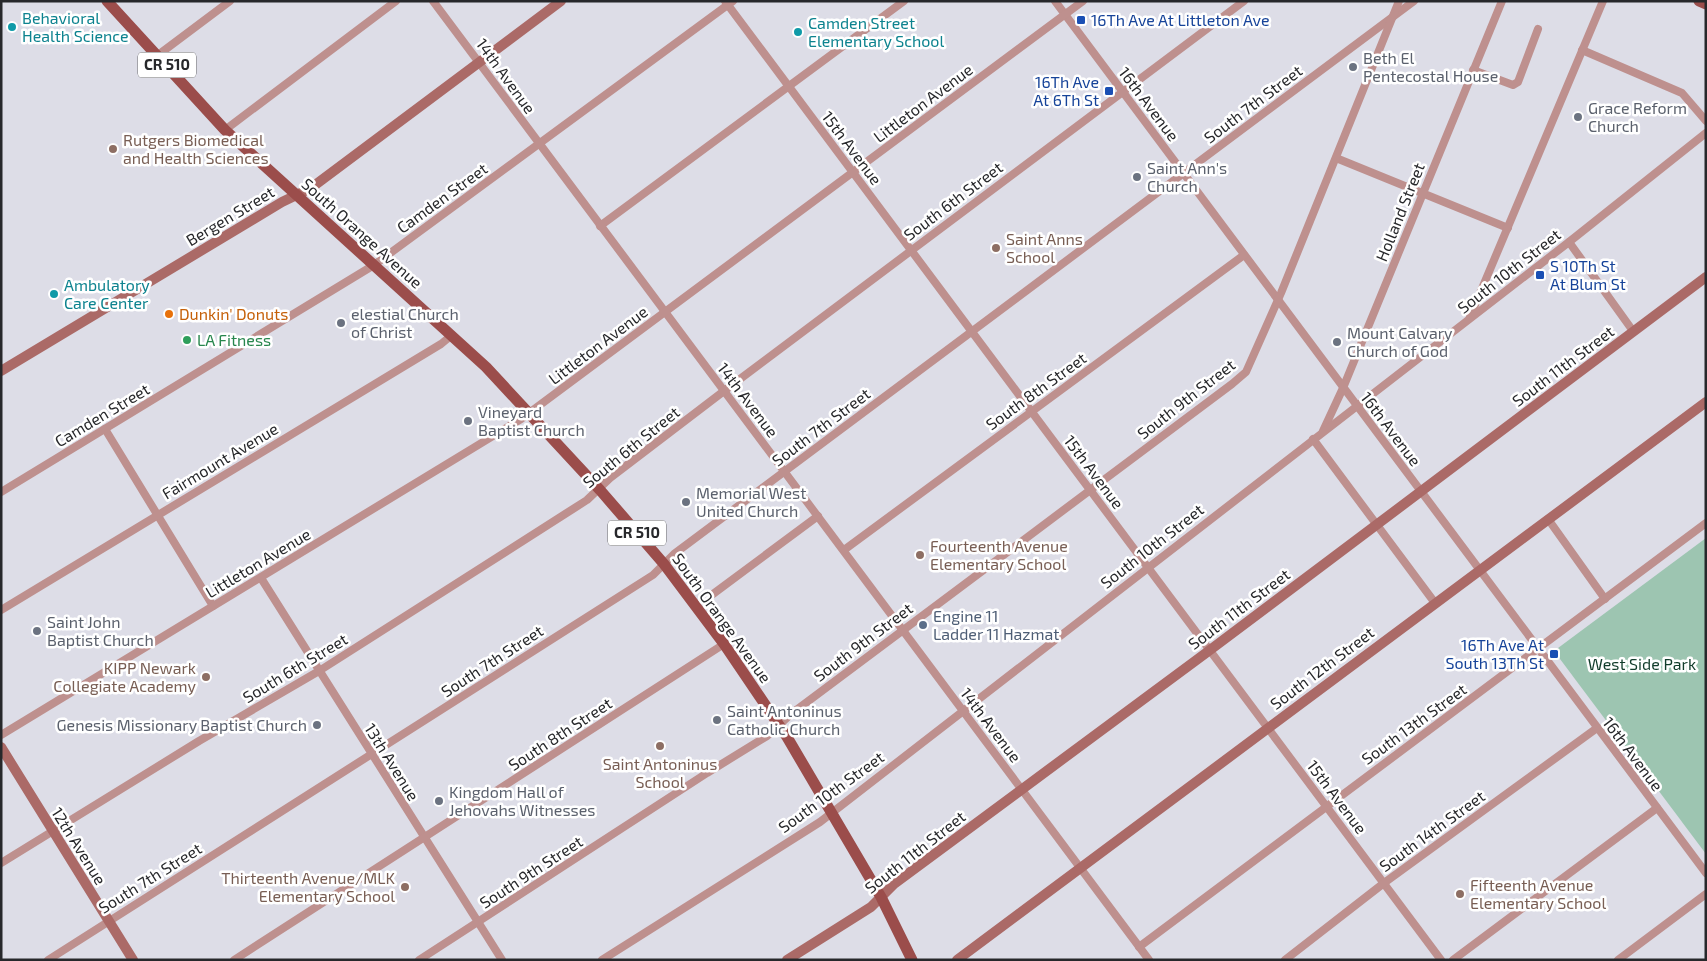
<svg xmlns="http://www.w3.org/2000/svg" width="1707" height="961" viewBox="0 0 1707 961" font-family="'Exo 2',sans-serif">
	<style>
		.green { fill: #9dc5b1 }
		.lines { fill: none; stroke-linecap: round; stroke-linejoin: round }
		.street { stroke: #be908e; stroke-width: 8 }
		.secondary { stroke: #ab6a67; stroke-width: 10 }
		.primary { stroke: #9b4d4b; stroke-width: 11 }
		.transit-dot { fill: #1a4fb4; stroke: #fff; stroke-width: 2 }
		.culture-dot { fill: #0f9aa8; stroke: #fff; stroke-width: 2 }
		.worship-dot { fill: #6b7280; stroke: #fff; stroke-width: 2 }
		.education-dot { fill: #8d6e63; stroke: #fff; stroke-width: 2 }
		.food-dot { fill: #e8710a; stroke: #fff; stroke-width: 2 }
		.leisure-dot { fill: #2e9e5b; stroke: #fff; stroke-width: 2 }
		.service-dot { fill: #5c6f8a; stroke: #fff; stroke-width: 2 }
		.labels { text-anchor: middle; stroke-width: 5; stroke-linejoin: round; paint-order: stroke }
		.shield { fill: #fff; stroke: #68686b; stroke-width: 1 }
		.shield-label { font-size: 15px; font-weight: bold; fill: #27282b }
		.culture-label { font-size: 16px; fill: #0d838f; stroke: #fff; text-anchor: start }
		.transit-label { font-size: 16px; fill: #164399; stroke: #fff; text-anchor: start }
		.worship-label { font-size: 16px; fill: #5b616d; stroke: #fff; text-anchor: start }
		.street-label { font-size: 16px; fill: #27282b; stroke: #fff }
		.education-label { font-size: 16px; fill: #785e54; stroke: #fff; text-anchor: start }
		.food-label { font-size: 16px; fill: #c56008; stroke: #fff; text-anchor: start }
		.leisure-label { font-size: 16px; fill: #27864d; stroke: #fff; text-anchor: start }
		.service-label { font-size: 16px; fill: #4e5e75; stroke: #fff; text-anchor: start }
		.park-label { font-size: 16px; fill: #113c2b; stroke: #fff }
	</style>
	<rect width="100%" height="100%" fill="#dddde7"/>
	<!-- green -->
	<polygon class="green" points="1706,538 1706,854 1554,651"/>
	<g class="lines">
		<!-- street -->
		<g class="street">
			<polyline points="433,1 1149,960"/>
			<polyline points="725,1 1441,960"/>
			<polyline points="1055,1 1706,873"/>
			<polyline points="1582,50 1682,93 1706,121"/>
			<polyline points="158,55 230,1"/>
			<polyline points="1473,70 1513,85 1518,82 1538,29"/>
			<polyline points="225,130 396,1"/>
			<polyline points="1336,158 1508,228"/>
			<polyline points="600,226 904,1"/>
			<polyline points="1569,242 1633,331"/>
			<polyline points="1470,317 1603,1"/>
			<polyline points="105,429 213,606"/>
			<polyline points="1323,431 1343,388 1502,1"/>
			<polyline points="1313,439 1435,603"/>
			<polyline points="1,492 374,265 733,1"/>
			<polyline points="1548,519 1605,599"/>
			<polyline points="844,550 1244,255"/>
			<polyline points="261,578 502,960"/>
			<polyline points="713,594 818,516"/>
			<polyline points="1,610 441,344 452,335"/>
			<polyline points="1,735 521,419 1083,1"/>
			<polyline points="1,863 199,741 319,671 587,500 610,478 724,391 1244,1"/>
			<polyline points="1139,947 1706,523"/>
			<polyline points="48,960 653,575 674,554 1414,1"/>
			<polyline points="234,960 724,644"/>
			<polyline points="419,960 707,773 767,736 791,714 1232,384 1246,372 1281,293 1399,1"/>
			<polyline points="602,960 820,822 1569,242 1706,133"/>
			<polyline points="1285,960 1384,883 1597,728"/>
			<polyline points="1453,960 1657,808"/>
			<polyline points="1618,960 1706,894"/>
		</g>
		<!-- secondary -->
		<g class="secondary">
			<polyline points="1,371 282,202 311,188 561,1"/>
			<polyline points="1,747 133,960"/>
			<polyline points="787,960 871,907 894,884 1210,650 1706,277"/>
			<polyline points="957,960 1706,402"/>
		</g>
		<!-- primary -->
		<g class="primary">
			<polyline points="107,1 225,130 486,367 600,490 664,564 724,644 787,737 881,897 912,960"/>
			<polyline points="1699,1 1706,4"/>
		</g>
	</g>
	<!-- markers -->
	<g class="transit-dot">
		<rect x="1076" y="15" width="10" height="10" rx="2.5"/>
		<rect x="1104" y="86" width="10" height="10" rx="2.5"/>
		<rect x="1535" y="270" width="10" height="10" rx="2.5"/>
		<rect x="1549" y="649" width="10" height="10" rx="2.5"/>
	</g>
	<g class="culture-dot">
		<circle cx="12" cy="27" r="5"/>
		<circle cx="798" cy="32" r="5"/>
		<circle cx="54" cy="294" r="5"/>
	</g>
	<g class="worship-dot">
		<circle cx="1353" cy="67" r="5"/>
		<circle cx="1578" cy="117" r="5"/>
		<circle cx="1137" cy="177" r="5"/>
		<circle cx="341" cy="323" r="5"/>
		<circle cx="1337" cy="342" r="5"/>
		<circle cx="468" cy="421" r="5"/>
		<circle cx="686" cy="502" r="5"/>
		<circle cx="37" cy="631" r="5"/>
		<circle cx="717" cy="720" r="5"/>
		<circle cx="317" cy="725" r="5"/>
		<circle cx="439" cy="801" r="5"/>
	</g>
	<g class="education-dot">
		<circle cx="113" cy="149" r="5"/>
		<circle cx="996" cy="248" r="5"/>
		<circle cx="920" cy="555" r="5"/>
		<circle cx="206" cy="677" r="5"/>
		<circle cx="660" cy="746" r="5"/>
		<circle cx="405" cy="887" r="5"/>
		<circle cx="1460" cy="894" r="5"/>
	</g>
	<circle class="food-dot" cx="169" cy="314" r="5"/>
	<circle class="leisure-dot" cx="187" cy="340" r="5"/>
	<circle class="service-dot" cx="923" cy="625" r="5"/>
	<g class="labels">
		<!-- shield labels -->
		<g class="shield">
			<rect x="138" y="52.5" width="58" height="25" rx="4"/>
			<rect x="608" y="520.5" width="58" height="25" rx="4"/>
		</g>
		<g class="shield-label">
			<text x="167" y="70">CR 510</text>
			<text x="637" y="538">CR 510</text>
		</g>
		<!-- culture labels -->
		<g class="culture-label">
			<text x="22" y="24">Behavioral<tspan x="22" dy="18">Health Science</tspan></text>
			<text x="808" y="29">Camden Street<tspan x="808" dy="18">Elementary School</tspan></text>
			<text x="64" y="291">Ambulatory<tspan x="64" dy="18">Care Center</tspan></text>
		</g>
		<!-- transit labels -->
		<g class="transit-label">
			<text x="1091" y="26">16Th Ave At Littleton Ave</text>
			<text x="1099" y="88" text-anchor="end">16Th Ave<tspan x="1099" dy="18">At 6Th St</tspan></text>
			<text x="1550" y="272">S 10Th St<tspan x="1550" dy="18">At Blum St</tspan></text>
			<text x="1544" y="651" text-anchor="end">16Th Ave At<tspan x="1544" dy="18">South 13Th St</tspan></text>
		</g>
		<!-- worship labels -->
		<g class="worship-label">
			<text x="1363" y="64">Beth El<tspan x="1363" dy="18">Pentecostal House</tspan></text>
			<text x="1588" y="114">Grace Reform<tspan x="1588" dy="18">Church</tspan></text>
			<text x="1147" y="174">Saint Ann's<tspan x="1147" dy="18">Church</tspan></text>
			<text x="351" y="320">elestial Church<tspan x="351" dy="18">of Christ</tspan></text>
			<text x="1347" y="339">Mount Calvary<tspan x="1347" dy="18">Church of God</tspan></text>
			<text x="478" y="418">Vineyard<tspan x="478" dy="18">Baptist Church</tspan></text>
			<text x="696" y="499">Memorial West<tspan x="696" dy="18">United Church</tspan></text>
			<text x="47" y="628">Saint John<tspan x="47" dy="18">Baptist Church</tspan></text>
			<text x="727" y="717">Saint Antoninus<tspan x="727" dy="18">Catholic Church</tspan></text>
			<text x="307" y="731" text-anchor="end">Genesis Missionary Baptist Church</text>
			<text x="449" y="798">Kingdom Hall of<tspan x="449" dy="18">Jehovahs Witnesses</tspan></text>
		</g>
		<!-- street labels -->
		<g class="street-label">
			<text transform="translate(506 76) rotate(54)" y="6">14th Avenue</text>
			<text transform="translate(923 103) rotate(-37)" y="6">Littleton Avenue</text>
			<text transform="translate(1149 104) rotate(53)" y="6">16th Avenue</text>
			<text transform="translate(1253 104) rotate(-37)" y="6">South 7th Street</text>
			<text transform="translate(852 148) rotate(53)" y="6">15th Avenue</text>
			<text transform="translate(442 198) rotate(-36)" y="6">Camden Street</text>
			<text transform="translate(953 201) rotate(-37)" y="6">South 6th Street</text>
			<text transform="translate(1400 212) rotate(-68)" y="6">Holland Street</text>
			<text transform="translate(230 216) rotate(-31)" y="6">Bergen Street</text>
			<text transform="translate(362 233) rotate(42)" y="6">South Orange Avenue</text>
			<text transform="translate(1509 271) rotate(-38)" y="6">South 10th Street</text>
			<text transform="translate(598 345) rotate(-37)" y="6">Littleton Avenue</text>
			<text transform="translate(1563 366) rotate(-37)" y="6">South 11th Street</text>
			<text transform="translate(1036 391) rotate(-36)" y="6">South 8th Street</text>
			<text transform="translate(1186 399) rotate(-38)" y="6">South 9th Street</text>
			<text transform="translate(748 400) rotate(53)" y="6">14th Avenue</text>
			<text transform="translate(102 415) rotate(-31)" y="6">Camden Street</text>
			<text transform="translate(821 427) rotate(-37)" y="6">South 7th Street</text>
			<text transform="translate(1391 429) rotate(53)" y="6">16th Avenue</text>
			<text transform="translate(631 447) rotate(-39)" y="6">South 6th Street</text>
			<text transform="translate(220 461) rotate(-31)" y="6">Fairmount Avenue</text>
			<text transform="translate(1094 472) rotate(53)" y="6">15th Avenue</text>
			<text transform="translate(1152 546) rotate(-38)" y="6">South 10th Street</text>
			<text transform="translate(258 563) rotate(-31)" y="6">Littleton Avenue</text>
			<text transform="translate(1239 609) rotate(-37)" y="6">South 11th Street</text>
			<text transform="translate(722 618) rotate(54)" y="6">South Orange Avenue</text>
			<text transform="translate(863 642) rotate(-37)" y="6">South 9th Street</text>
			<text transform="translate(492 661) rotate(-33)" y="6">South 7th Street</text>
			<text transform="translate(295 668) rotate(-31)" y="6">South 6th Street</text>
			<text transform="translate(1322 668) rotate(-37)" y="6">South 12th Street</text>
			<text transform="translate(1414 724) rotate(-36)" y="6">South 13th Street</text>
			<text transform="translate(991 725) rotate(53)" y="6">14th Avenue</text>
			<text transform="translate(560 734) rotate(-33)" y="6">South 8th Street</text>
			<text transform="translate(1633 754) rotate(53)" y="6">16th Avenue</text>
			<text transform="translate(392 762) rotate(58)" y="6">13th Avenue</text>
			<text transform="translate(831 792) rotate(-36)" y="6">South 10th Street</text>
			<text transform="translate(1337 797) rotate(53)" y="6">15th Avenue</text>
			<text transform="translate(1432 831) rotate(-36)" y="6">South 14th Street</text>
			<text transform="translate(79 846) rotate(58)" y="6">12th Avenue</text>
			<text transform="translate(915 852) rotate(-38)" y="6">South 11th Street</text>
			<text transform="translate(531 872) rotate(-33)" y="6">South 9th Street</text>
			<text transform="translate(150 878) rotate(-32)" y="6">South 7th Street</text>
		</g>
		<!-- education labels -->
		<g class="education-label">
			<text x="123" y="146">Rutgers Biomedical<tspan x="123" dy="18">and Health Sciences</tspan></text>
			<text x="1006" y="245">Saint Anns<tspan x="1006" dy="18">School</tspan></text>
			<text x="930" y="552">Fourteenth Avenue<tspan x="930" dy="18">Elementary School</tspan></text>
			<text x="196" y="674" text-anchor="end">KIPP Newark<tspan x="196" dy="18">Collegiate Academy</tspan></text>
			<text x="660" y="770" text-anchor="middle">Saint Antoninus<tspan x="660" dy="18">School</tspan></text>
			<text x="395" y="884" text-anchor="end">Thirteenth Avenue/MLK<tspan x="395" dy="18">Elementary School</tspan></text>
			<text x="1470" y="891">Fifteenth Avenue<tspan x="1470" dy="18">Elementary School</tspan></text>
		</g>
		<!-- food labels -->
		<g class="food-label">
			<text x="179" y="320">Dunkin' Donuts</text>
		</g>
		<!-- leisure labels -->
		<g class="leisure-label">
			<text x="197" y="346">LA Fitness</text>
		</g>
		<!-- service labels -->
		<g class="service-label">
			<text x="933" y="622">Engine 11<tspan x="933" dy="18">Ladder 11 Hazmat</tspan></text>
		</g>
		<!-- park labels -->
		<g class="park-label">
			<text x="1642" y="670">West Side Park</text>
		</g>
	</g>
	<!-- border -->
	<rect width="1707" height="961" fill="none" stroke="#27282b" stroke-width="5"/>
</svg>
